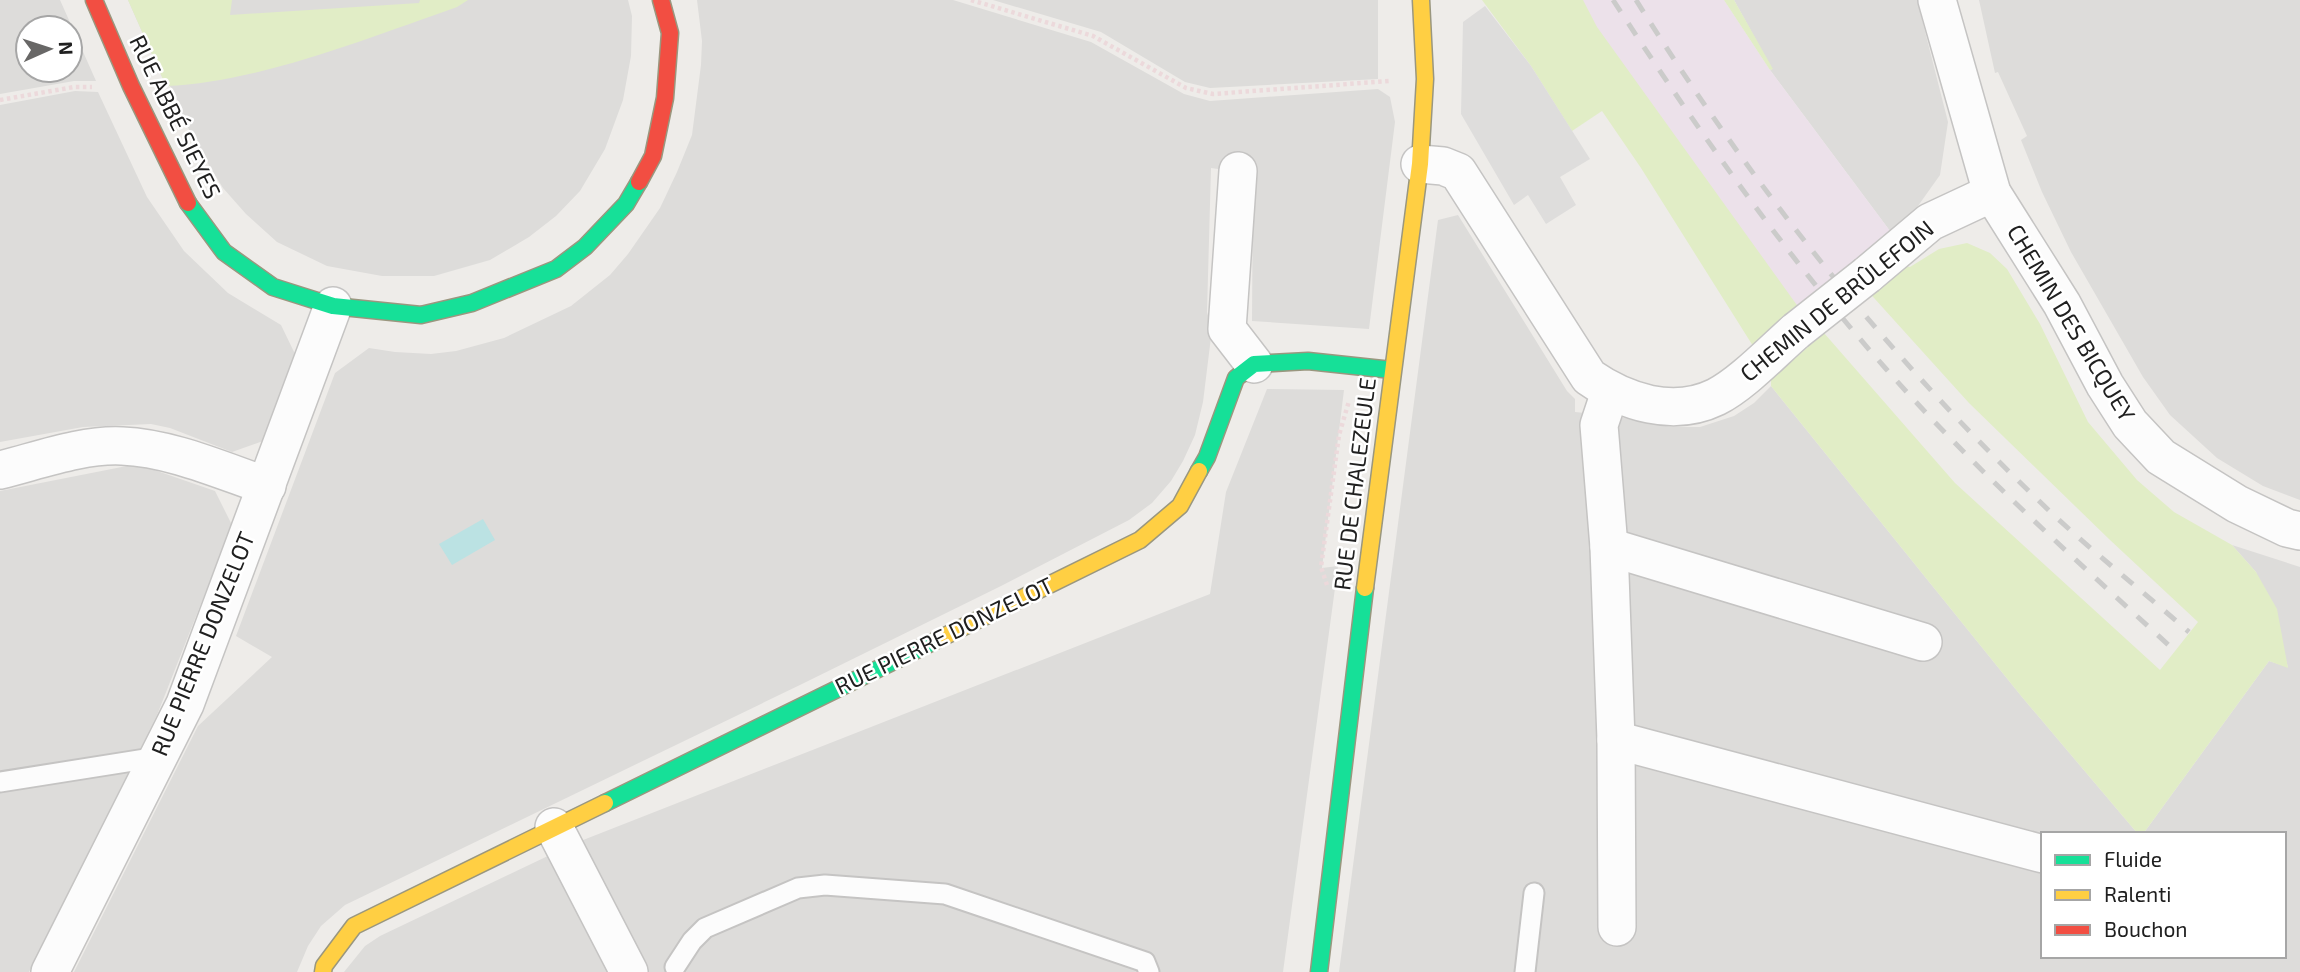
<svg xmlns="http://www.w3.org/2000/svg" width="2300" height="972" viewBox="0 0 2300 972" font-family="'Exo 2',sans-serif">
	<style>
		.residential { fill: #dddcda; fill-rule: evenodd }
		.industrial { fill: #ece1ea }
		.grass { fill: #e1edc6 }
		.parking { fill: #dedddc }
		.water { fill: #bbe2e3 }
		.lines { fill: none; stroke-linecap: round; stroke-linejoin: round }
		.lane-casing { stroke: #c5c4c3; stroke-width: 23 }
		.street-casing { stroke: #c5c4c3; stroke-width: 40 }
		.fast-casing { stroke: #9a977f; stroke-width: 19 }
		.slow-casing { stroke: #9a977f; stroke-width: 19 }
		.jam-casing { stroke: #9a977f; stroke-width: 19 }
		.path { stroke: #ecd9db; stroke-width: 4.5; stroke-dasharray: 3.5 3.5; stroke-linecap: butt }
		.lane { stroke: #fcfcfc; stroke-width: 19 }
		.street { stroke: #fcfcfc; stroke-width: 37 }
		.fast { stroke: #16e098; stroke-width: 16 }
		.slow { stroke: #ffcf43; stroke-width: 16 }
		.jam { stroke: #f24e42; stroke-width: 16 }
		.rail { stroke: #cbcbca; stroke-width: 5; stroke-dasharray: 14 14; stroke-linecap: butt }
		.street-bridge-casing { stroke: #c5c4c3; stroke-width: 40; stroke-linecap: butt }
		.street-bridge { stroke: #fcfcfc; stroke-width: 37 }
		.labels { text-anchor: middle; stroke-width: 5; stroke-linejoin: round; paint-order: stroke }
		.street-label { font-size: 23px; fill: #202020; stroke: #fff }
	</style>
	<rect width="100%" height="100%" fill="#eeece9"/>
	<!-- residential -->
	<g class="residential">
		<path d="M0,0H60L96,81H74L0,94ZM28,28H70V70H28Z"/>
		<polygon points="128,0 628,0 632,16 631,56 623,100 605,149 580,191 556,216 529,237 490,260 434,276 382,276 327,266 277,242 246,214 223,188 194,141 170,86 166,86"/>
		<polygon points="697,0 953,0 1091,42 1184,94 1210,101 1378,89 1390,97 1395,122 1369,329 1252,321 1253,174 1211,168 1207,312 1212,329 1203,402 1195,435 1183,461 1171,481 1152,503 1129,520 1001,586 802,684 345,905 321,926 308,946 297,972 74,972 198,726 272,657 236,636 335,373 369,348 395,352 431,354 456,351 504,338 571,306 610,275 628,254 660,208 677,172 692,135 701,65 702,41"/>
		<polygon points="993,0 1378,0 1378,79 1210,88 1185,82 1101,32"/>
		<polygon points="1734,0 1917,0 1948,122 1940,175 1908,220 1893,235 1770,70 1772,69"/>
		<polygon points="1979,0 2300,0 2300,500 2263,486 2217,458 2170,415 2143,377 2071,252 2042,192 2021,140 2027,136 1998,72 1995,73"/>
		<polygon points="75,91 98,92 147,197 184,251 228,293 281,325 296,356 263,441 232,452 170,428 151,424 83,427 0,442 0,105"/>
		<polygon points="1458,215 1567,391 1575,399 1575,412 1614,416 1671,427 1700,427 1734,416 1754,403 1771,386 2022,697 2138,834 2043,834 2043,956 2284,956 2284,834 2143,834 2269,661 2288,667 2256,572 2232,545 2300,567 2300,972 1339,972 1438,220"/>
		<polygon points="1267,389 1344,390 1322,568 1338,566 1283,972 344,972 365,946 380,936 573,844 1210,594 1226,492"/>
		<polygon points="137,464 215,491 232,525 157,715 29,972 0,972 0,491"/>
	</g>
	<!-- industrial -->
	<polygon class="industrial" points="1527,0 1724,0 1770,70 1893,235 1790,322"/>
	<!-- grass -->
	<g class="grass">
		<path d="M128,0H232L230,15L419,3L420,0H468L457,7C368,38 260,82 166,86Z"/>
		<polygon points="1482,0 1583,0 1597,27 1799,308 1753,346 1641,168 1602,111 1572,131 1531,66"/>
		<polygon points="1724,0 1734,0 1773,69 1770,70"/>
		<polygon points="1967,243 1990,253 2007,269 2040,324 2088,422 2137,480 2174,512 2232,545 2256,572 2277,609 2288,668 2269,661 2143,834 2138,834 2022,697 1771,386 1771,379 1824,333 1955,483 2160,670 2198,622 2110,540 1969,403 1865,288 1899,264 1910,267 1939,249"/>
	</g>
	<!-- parking -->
	<polygon class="parking" points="1485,6 1531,66 1590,159 1560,177 1576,205 1546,224 1528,195 1514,205 1461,114 1463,22"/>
	<!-- water -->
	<polygon class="water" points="483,519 495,540 452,565 439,544"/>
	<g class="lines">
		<defs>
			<g id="lane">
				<polyline points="0,782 158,757"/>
				<polyline points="675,967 692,941 705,928 798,888 825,885 945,894 1145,962 1149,972"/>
				<polyline points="1525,972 1534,893"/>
			</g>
			<g id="street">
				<polyline points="1937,0 1992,193 2062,304 2105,385 2130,424 2161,457 2237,504 2287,528 2300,531"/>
				<path d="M1420,164L1443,166L1458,172L1589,377C1625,402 1673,418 1716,397C1742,384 1773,351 1796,331"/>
				<polyline points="1238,171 1227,329 1254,364"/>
				<polyline points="1867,275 1930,222 1992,193"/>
				<polyline points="1610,392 1599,425 1609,547 1616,740 1617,927"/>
				<path d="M0,470C37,461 83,444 122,446C171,448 220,470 267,486"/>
				<polyline points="1609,547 1923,642"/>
				<polyline points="1616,740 2043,854"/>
				<polyline points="554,827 629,972"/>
				<polyline points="50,972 185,704 333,306"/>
			</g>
			<g id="fast">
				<polyline points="188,203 224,252 273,287 333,306 421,315 472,303 556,269 585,247 626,204 639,182"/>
				<polyline points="1199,471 1207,457 1236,378 1254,364 1308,361 1392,370"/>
				<polyline points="605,803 943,637"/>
				<polyline points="1319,972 1365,588"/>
			</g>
			<g id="slow">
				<polyline points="1365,588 1420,164 1425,79 1421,0"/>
				<polyline points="943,637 1140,540 1180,506 1199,471"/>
				<polyline points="323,972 324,966 354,926 605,803"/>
			</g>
			<g id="jam">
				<polyline points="94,0 131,86 188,203"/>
				<polyline points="639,182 653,156 665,98 670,33 661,0"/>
			</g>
		</defs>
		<!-- lane casing -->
		<use href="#lane" class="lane-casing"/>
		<!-- street casing -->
		<use href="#street" class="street-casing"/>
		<!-- fast casing -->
		<use href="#fast" class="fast-casing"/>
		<!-- slow casing -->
		<use href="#slow" class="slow-casing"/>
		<!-- jam casing -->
		<use href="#jam" class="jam-casing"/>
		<!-- path -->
		<g class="path">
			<polyline points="971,0 1093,36 1186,88 1213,94 1389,81"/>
			<polyline points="0,100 74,87 92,87"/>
			<polyline points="1327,585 1321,567 1339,435 1349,401"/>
		</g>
		<!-- lane -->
		<use href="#lane" class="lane"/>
		<!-- street -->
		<use href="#street" class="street"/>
		<!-- fast -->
		<use href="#fast" class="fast"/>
		<!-- slow -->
		<use href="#slow" class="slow"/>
		<!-- jam -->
		<use href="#jam" class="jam"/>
		<!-- rail -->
		<g class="rail">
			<path d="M1613,0C1697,129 1785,255 1887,370C1976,471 2076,560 2175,651"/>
			<path d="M1636,0C1749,181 1883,351 2037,499C2085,546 2139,588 2189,632"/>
		</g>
		<defs>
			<polyline id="street-bridge" points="1796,331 1867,275"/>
		</defs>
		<!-- street-bridge casing -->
		<use href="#street-bridge" class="street-bridge-casing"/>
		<!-- street-bridge -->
		<use href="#street-bridge" class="street-bridge"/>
	</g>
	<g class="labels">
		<!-- street labels -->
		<g class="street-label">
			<text transform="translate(175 117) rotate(64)" y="8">RUE ABBÉ SIEYES</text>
			<text transform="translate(1837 301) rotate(-39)" y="8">CHEMIN DE BRÛLEFOIN</text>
			<text transform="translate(2071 323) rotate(59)" y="8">CHEMIN DES BICQUEY</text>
			<text transform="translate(1355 484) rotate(-83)" y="8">RUE DE CHALEZEULE</text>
			<text transform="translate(944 636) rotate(-26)" y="8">RUE PIERRE DONZELOT</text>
			<text transform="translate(203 644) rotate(-68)" y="8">RUE PIERRE DONZELOT</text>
		</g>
	</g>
	<!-- legend -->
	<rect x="2041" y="832" width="245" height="126" fill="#ffffff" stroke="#a6a6a6" stroke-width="2"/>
	<rect x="2055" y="855" width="35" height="10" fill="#16e098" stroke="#a6a6a6" stroke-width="2"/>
	<text x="2104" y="867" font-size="21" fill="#202020">Fluide</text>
	<rect x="2055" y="890" width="35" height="10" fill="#ffcf43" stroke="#a6a6a6" stroke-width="2"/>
	<text x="2104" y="902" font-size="21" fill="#202020">Ralenti</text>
	<rect x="2055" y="925" width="35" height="10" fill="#f24e42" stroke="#a6a6a6" stroke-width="2"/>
	<text x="2104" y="937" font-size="21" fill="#202020">Bouchon</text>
	<!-- north arrow -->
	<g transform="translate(49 49) rotate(87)"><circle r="33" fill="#ffffff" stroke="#a6a6a6" stroke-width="2"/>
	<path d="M0-5L12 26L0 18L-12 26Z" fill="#686766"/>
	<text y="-10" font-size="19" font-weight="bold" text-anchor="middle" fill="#202020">N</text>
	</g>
</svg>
